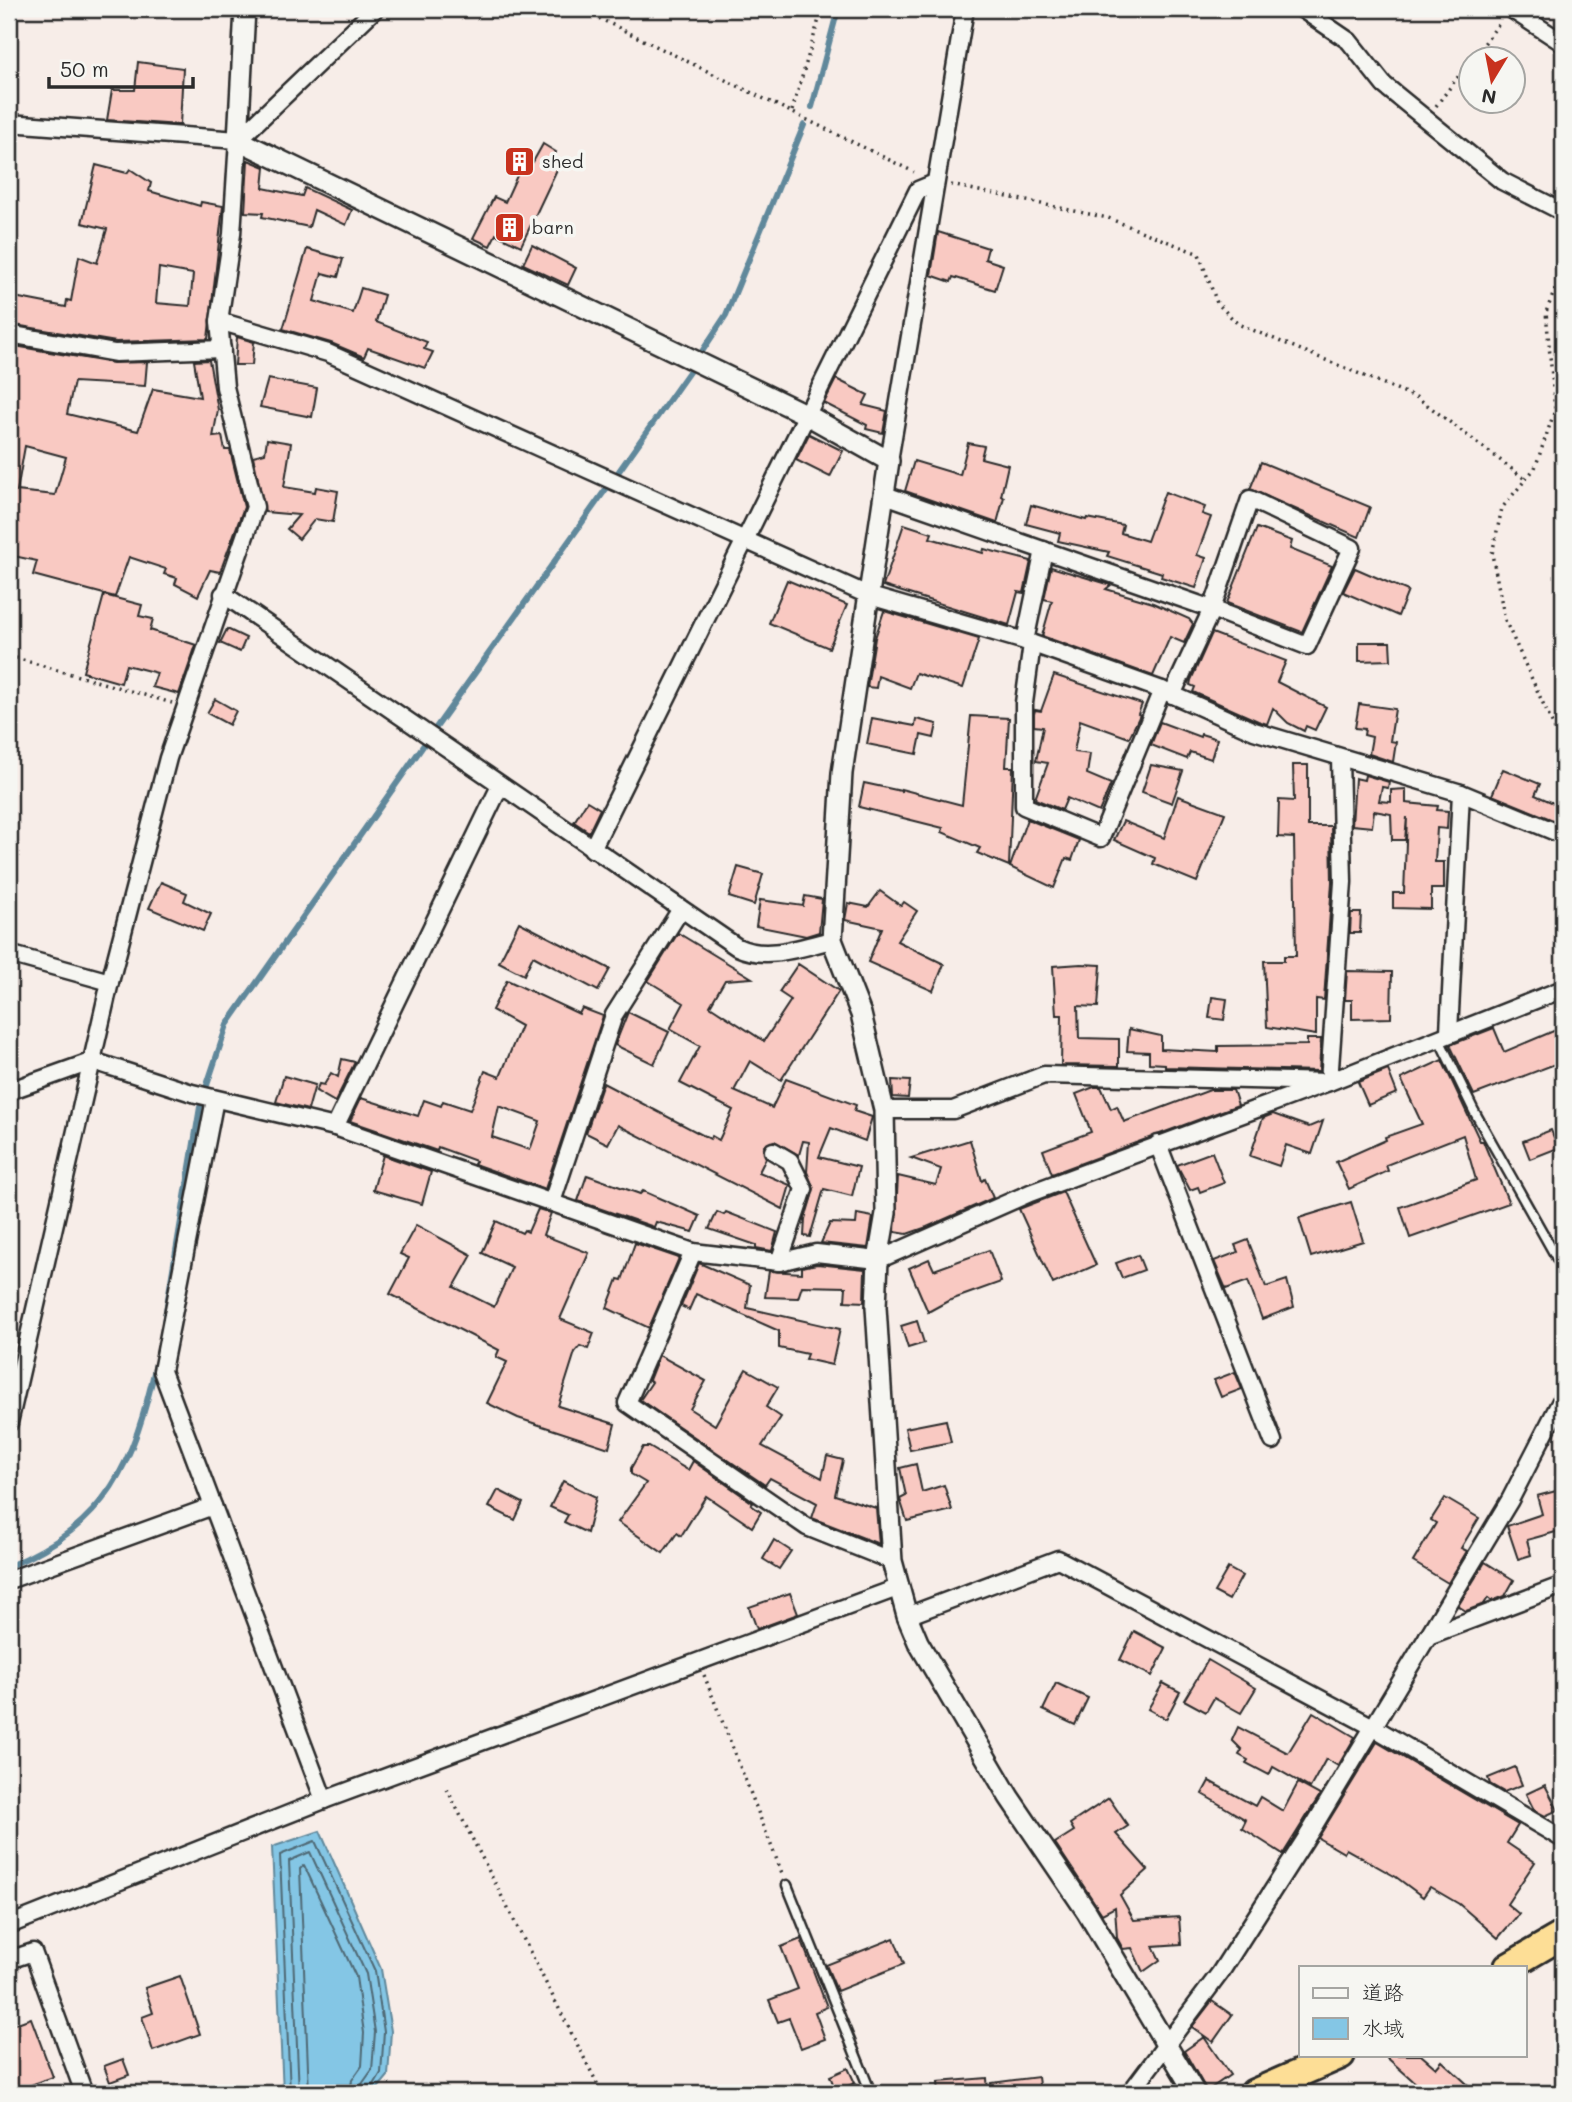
<svg xmlns="http://www.w3.org/2000/svg" width="1572" height="2102" viewBox="0 0 1572 2102" font-family="Mali,'Klee One',sans-serif">
	<style>
		.water { fill: #84c6e5; stroke: #60889b; stroke-width: 2 }
		.lines { fill: none; stroke-linecap: round; stroke-linejoin: round }
		.shore { stroke: #4f6975; stroke-width: 2 }
		.stream { stroke: #60889b; stroke-width: 6 }
		.building { fill: #f9c9c2; stroke: #2b2b2b; stroke-width: 2; fill-rule: evenodd }
		.service-casing { stroke: #2b2b2b; stroke-width: 13 }
		.minor-casing { stroke: #2b2b2b; stroke-width: 21 }
		.tertiary-casing { stroke: #2b2b2b; stroke-width: 24 }
		.trunk-casing { stroke: #2b2b2b; stroke-width: 32 }
		.path { stroke: #2b2b2b; stroke-width: 3.5; stroke-dasharray: 2 5; stroke-linecap: butt }
		.service { stroke: #f6f6f2; stroke-width: 8 }
		.minor { stroke: #f6f6f2; stroke-width: 16 }
		.tertiary { stroke: #f6f6f2; stroke-width: 19 }
		.trunk { stroke: #fdde96; stroke-width: 26 }
		.labels { text-anchor: middle; stroke-width: 7; stroke-linejoin: round; paint-order: stroke }
		.poi-label { font-size: 18px; fill: #2b2b2b; stroke: #f6f6f2; text-anchor: start }
	</style>
	<rect width="100%" height="100%" fill="#f7ede8"/>
	<filter id="ink" filterUnits="userSpaceOnUse"><feTurbulence type="fractalNoise" baseFrequency=".0143" numOctaves="2"/><feDisplacementMap in="SourceGraphic" scale="14" xChannelSelector="R" yChannelSelector="G"/><feConvolveMatrix kernelMatrix="1 2 1 2 8 2 1 2 1" color-interpolation-filters="sRGB"/></filter>
	<g filter="url(#ink)">
		<!-- water -->
		<polygon class="water" points="320,1831 381,1969 391,2031 388,2076 374,2093 283,2093 272,1847"/>
		<g class="lines">
			<!-- shore -->
			<g class="shore">
				<polyline points="290,2093 280,1855 315,1841 375,1971 384,2032 381,2073 369,2093"/>
				<polyline points="299,2093 289,1861 310,1852 366,1974 375,2032 372,2070 362,2084 360,2093"/>
				<polyline points="309,2093 300,1869 304,1865 356,1977 364,2033 362,2066 352,2080 350,2093"/>
			</g>
			<!-- stream -->
			<g class="stream">
				<polyline points="812,107 838,9"/>
				<polyline points="703,350 726,315 804,125"/>
				<polyline points="619,471 691,369"/>
				<polyline points="435,729 606,489"/>
				<polyline points="207,1085 227,1025 423,746"/>
				<polyline points="164,1323 200,1107"/>
				<path d="M9,1566C108,1525 134,1463 156,1364"/>
			</g>
		</g>
		<!-- building -->
		<g class="building">
			<polygon points="138,62 183,68 180,125 107,120 112,90 135,90"/>
			<polygon points="543,144 556,152 553,158 560,163 521,246 496,234 490,246 473,238 494,197 505,202 525,158 533,162"/>
			<polygon points="248,160 265,167 263,188 302,196 305,188 352,210 346,225 314,210 309,227 262,217 263,213 245,212"/>
			<path d="M96,165L127,173L130,169L151,183L149,191L200,206L201,202L223,206L208,339L116,342L9,324V296L66,307L67,300L71,301L79,256L97,263L107,229L82,223ZM159,268L193,274L190,306L156,303Z"/>
			<polygon points="938,232 988,248 985,259 1003,265 995,290 953,277 951,282 931,275"/>
			<polygon points="532,245 576,268 568,285 523,264"/>
			<polygon points="307,249 343,259 338,277 322,273 314,301 353,313 361,288 384,295 376,322 427,342 424,349 433,352 425,368 368,348 364,357 331,343 283,329"/>
			<polygon points="237,337 254,342 252,365 235,365"/>
			<path d="M9,345L113,363L147,362L145,386L74,382L67,414L138,431L153,389L200,397L194,361L209,360L218,410L213,437L222,436L225,450H230L244,507L220,572L210,570L198,596L175,584L177,578L164,574L166,569L129,557L115,597L33,575L37,561L9,555ZM25,446L66,457L55,495L17,491Z"/>
			<polygon points="268,379 317,388 312,417 260,407"/>
			<polygon points="836,379 868,395 863,405 887,411 883,433 866,429 867,425 824,403"/>
			<polygon points="809,434 843,451 830,477 796,460"/>
			<polygon points="267,439 291,443 284,487 315,492 316,487 338,491 333,522 315,519 299,539 287,529 299,515 265,512 253,456 265,453"/>
			<polygon points="968,443 984,446 981,458 1008,465 1001,496 1004,497 997,523 905,491 914,461 960,475"/>
			<polygon points="1261,462 1370,507 1359,537 1250,489"/>
			<polygon points="1165,492 1205,507 1202,514 1211,517 1197,555 1206,558 1196,588 1161,577 1162,573 1107,556 1109,552 1058,541 1060,533 1026,524 1031,505 1086,520 1087,518 1123,525 1121,533 1147,541"/>
			<polygon points="904,524 932,533 930,538 983,553 984,549 1031,561 1024,593 1018,592 1009,625 883,586"/>
			<polygon points="1257,528 1292,541 1290,549 1332,566 1302,632 1227,603"/>
			<polygon points="1051,567 1111,585 1106,589 1153,603 1189,619 1193,624 1184,643 1170,637 1153,676 1042,636 1052,601 1044,599"/>
			<polygon points="1355,568 1408,591 1398,616 1343,592"/>
			<polygon points="787,580 847,605 829,648 769,623"/>
			<polygon points="104,595 142,605 139,616 153,619 150,630 196,645 179,694 152,687 157,673 126,665 121,683 83,672"/>
			<polygon points="884,611 979,639 963,688 916,673 910,688 878,676 876,688 867,687 875,638"/>
			<polygon points="227,629 246,638 240,652 220,643"/>
			<polygon points="1212,633 1286,661 1277,682 1326,707 1315,730 1306,726 1304,731 1288,723 1273,708 1267,724 1258,721 1193,692 1195,687 1190,685 1191,680"/>
			<polygon points="1359,642 1390,642 1391,660 1359,661"/>
			<polygon points="1054,675 1142,704 1138,714 1140,715 1129,738 1080,720 1074,752 1090,754 1087,774 1111,784 1099,812 1067,798 1062,810 1035,799 1048,763 1036,761 1043,727 1034,726 1034,714 1035,710 1041,711"/>
			<polygon points="215,699 236,711 229,725 207,713"/>
			<polygon points="1359,704 1395,709 1390,741 1396,742 1393,762 1369,754 1372,737 1364,735 1365,729 1355,728"/>
			<polygon points="971,716 1009,718 1006,767 1013,767 1009,866 977,853 980,848 942,832 943,828 859,807 864,783 901,791 901,789 962,805"/>
			<polygon points="872,718 915,726 916,719 937,724 934,738 921,735 917,754 867,744"/>
			<polygon points="1160,722 1200,737 1201,734 1217,739 1211,759 1190,752 1187,759 1151,745"/>
			<polygon points="1151,765 1183,771 1172,803 1142,792"/>
			<polygon points="1293,765 1308,765 1308,826 1331,826 1332,882 1324,1000 1316,999 1316,1035 1267,1027 1264,961 1284,961 1284,956 1296,956 1294,838 1278,837 1279,800 1294,801"/>
			<polygon points="1503,769 1540,784 1535,795 1563,807 1558,822 1492,795"/>
			<polygon points="1365,775 1389,782 1388,788 1382,787 1379,801 1391,802 1391,790 1406,789 1406,803 1438,806 1437,810 1448,811 1447,829 1437,828 1435,862 1444,862 1444,889 1431,889 1431,909 1393,908 1393,893 1404,893 1407,817 1405,840 1392,840 1391,814 1374,811 1372,827 1352,825 1355,778 1364,780"/>
			<polygon points="1178,796 1225,813 1197,882 1153,864 1155,858 1114,840 1123,821 1164,838"/>
			<polygon points="587,801 600,809 589,832 574,822"/>
			<polygon points="1027,819 1079,840 1072,860 1066,858 1054,888 1010,867"/>
			<polygon points="738,867 763,874 754,905 729,897"/>
			<polygon points="161,882 187,893 184,901 211,914 203,931 149,908"/>
			<polygon points="880,891 901,906 904,902 917,911 897,941 944,964 933,991 868,962 882,928 845,920 848,903 868,907"/>
			<polygon points="805,896 822,899 819,932 806,936 756,926 760,900 803,906"/>
			<polygon points="1351,913 1361,913 1360,933 1350,933"/>
			<polygon points="519,922 610,969 598,991 533,956 524,975 499,962"/>
			<polygon points="678,933 752,978 725,980 710,1006 764,1041 791,1000 779,992 798,964 839,991 781,1080 750,1061 734,1091 772,1108 786,1079 856,1105 854,1111 872,1117 865,1141 831,1128 819,1157 859,1167 852,1196 824,1189 810,1237 804,1236 805,1219 814,1189 807,1172 809,1142 803,1141 799,1155 774,1141 764,1146 766,1158 759,1172 790,1185 783,1209 618,1125 608,1144 586,1133 603,1083 710,1139 712,1136 719,1140 733,1110 680,1083 700,1046 670,1029 684,1003 648,981"/>
			<polygon points="1081,964 1101,965 1098,1007 1078,1006 1079,1038 1119,1039 1119,1066 1061,1065 1062,1015 1056,1015 1053,966"/>
			<polygon points="1347,971 1392,972 1391,1018 1352,1019 1352,1000 1345,1000"/>
			<path d="M507,980L579,1014L582,1008L603,1016L545,1189L474,1164L476,1161L438,1147L437,1151L350,1121L361,1098L418,1116L424,1100L441,1106L443,1101L470,1110L485,1071L500,1077L521,1026L492,1010ZM499,1106L540,1121L530,1150L492,1137Z"/>
			<polygon points="1212,997 1227,999 1224,1020 1209,1018"/>
			<polygon points="628,1012 669,1032 654,1064 615,1045"/>
			<polygon points="1563,1027 1563,1061 1474,1095 1450,1045 1494,1028 1504,1052"/>
			<polygon points="1129,1029 1161,1036 1161,1049 1218,1052 1218,1046 1307,1045 1307,1039 1321,1039 1319,1071 1165,1067 1165,1064 1149,1063 1149,1052 1127,1051"/>
			<polygon points="342,1059 355,1062 335,1102 316,1091 319,1084 324,1085 331,1073 338,1077"/>
			<polygon points="1442,1060 1480,1141 1483,1141 1509,1203 1410,1238 1400,1207 1476,1180 1463,1135 1386,1165 1388,1171 1349,1189 1336,1162 1386,1140 1385,1137 1422,1124 1401,1079"/>
			<polygon points="1388,1070 1397,1093 1368,1105 1358,1082"/>
			<polygon points="284,1076 315,1085 308,1110 276,1102"/>
			<polygon points="892,1080 910,1081 908,1098 893,1097"/>
			<polygon points="1094,1087 1101,1087 1111,1109 1117,1106 1124,1122 1210,1090 1233,1090 1238,1105 1052,1174 1043,1150 1091,1132 1076,1094"/>
			<polygon points="1273,1114 1309,1127 1323,1121 1312,1154 1286,1145 1279,1166 1250,1156 1263,1118"/>
			<polygon points="1551,1130 1558,1148 1530,1159 1523,1141"/>
			<polygon points="970,1140 982,1181 985,1179 993,1198 927,1227 907,1234 895,1232 898,1176 936,1185 941,1169 911,1158"/>
			<polygon points="1212,1152 1224,1183 1200,1192 1198,1187 1190,1190 1177,1165"/>
			<polygon points="383,1155 431,1172 422,1204 373,1190"/>
			<polygon points="587,1175 640,1194 643,1191 700,1216 693,1232 656,1222 654,1227 578,1201"/>
			<polygon points="1063,1192 1096,1265 1053,1284 1019,1209"/>
			<polygon points="1351,1202 1363,1241 1311,1257 1299,1218"/>
			<polygon points="538,1209 551,1213 543,1235 589,1253 560,1319 594,1333 588,1349 580,1346 575,1352 558,1406 615,1424 609,1448 518,1418 487,1403 507,1362 496,1357 499,1350 390,1294 409,1258 400,1254 416,1225 472,1255 454,1287 494,1307 512,1267 482,1253 496,1221 522,1233 524,1230 528,1232"/>
			<polygon points="717,1212 724,1215 726,1212 777,1232 772,1251 756,1248 756,1245 709,1229"/>
			<polygon points="857,1214 873,1217 868,1248 821,1243 830,1223 856,1224"/>
			<polygon points="1248,1240 1266,1287 1287,1280 1294,1307 1262,1319 1248,1281 1226,1289 1214,1261 1238,1252 1235,1245"/>
			<polygon points="635,1243 679,1258 649,1328 607,1308 618,1279 622,1280"/>
			<polygon points="989,1250 1001,1282 948,1301 928,1312 909,1268 929,1259 934,1270"/>
			<polygon points="1138,1255 1144,1270 1122,1278 1116,1263"/>
			<polygon points="699,1263 750,1285 747,1308 840,1329 832,1365 805,1359 807,1354 779,1348 779,1331 696,1294 689,1310 681,1306"/>
			<polygon points="817,1264 865,1269 864,1302 845,1301 846,1287 802,1286 798,1298 765,1297 769,1271 802,1273 802,1267"/>
			<polygon points="917,1321 924,1343 908,1348 901,1326"/>
			<polygon points="659,1355 706,1381 690,1409 715,1425 746,1369 778,1387 766,1407 781,1417 762,1446 822,1478 827,1456 843,1460 835,1495 876,1508 879,1544 812,1518 817,1503 770,1478 765,1485 640,1400 652,1382 649,1380"/>
			<polygon points="1235,1372 1242,1389 1221,1397 1214,1380"/>
			<polygon points="946,1420 951,1442 910,1450 905,1428"/>
			<polygon points="643,1447 649,1447 688,1470 693,1461 753,1503 751,1505 761,1512 752,1527 706,1496 681,1536 677,1533 663,1553 618,1522 646,1483 631,1474 631,1468"/>
			<polygon points="916,1464 922,1492 944,1485 952,1510 907,1521 900,1499 906,1496 900,1468"/>
			<polygon points="563,1481 596,1497 587,1533 564,1522 568,1515 550,1507"/>
			<polygon points="498,1490 523,1503 515,1520 489,1507"/>
			<polygon points="1556,1491 1563,1530 1527,1540 1531,1555 1518,1559 1507,1526 1542,1514 1537,1496"/>
			<polygon points="1445,1498 1479,1518 1461,1548 1467,1551 1448,1583 1413,1562 1436,1523 1431,1520"/>
			<polygon points="774,1540 791,1551 779,1569 763,1559"/>
			<polygon points="1485,1562 1514,1580 1505,1596 1492,1601 1488,1598 1484,1604 1466,1611 1458,1606"/>
			<polygon points="1228,1568 1242,1576 1229,1600 1214,1592"/>
			<polygon points="790,1593 798,1614 757,1629 749,1607"/>
			<polygon points="1134,1631 1166,1648 1152,1676 1120,1660"/>
			<polygon points="1208,1660 1256,1688 1241,1713 1214,1698 1206,1712 1184,1700"/>
			<polygon points="1056,1683 1088,1698 1075,1725 1043,1710"/>
			<polygon points="1163,1683 1180,1692 1166,1719 1148,1709"/>
			<polygon points="1313,1712 1355,1737 1338,1766 1326,1759 1310,1788 1273,1767 1269,1775 1246,1763 1248,1760 1239,1755 1242,1750 1232,1740 1238,1727 1288,1753"/>
			<polygon points="1377,1742 1518,1825 1507,1843 1535,1862 1507,1904 1519,1914 1498,1938 1459,1904 1430,1887 1423,1897 1396,1877 1346,1849 1344,1853 1318,1838"/>
			<polygon points="1515,1767 1522,1785 1504,1792 1490,1784 1488,1778"/>
			<polygon points="1209,1781 1255,1806 1260,1797 1283,1811 1298,1783 1320,1795 1283,1854 1242,1828 1246,1820 1202,1794"/>
			<polygon points="1545,1785 1558,1810 1545,1816 1534,1810 1526,1794"/>
			<polygon points="1109,1798 1128,1826 1116,1834 1148,1870 1120,1895 1134,1920 1179,1917 1181,1944 1153,1946 1160,1960 1143,1972 1132,1948 1123,1949 1117,1938 1115,1907 1102,1914 1055,1843 1074,1831 1070,1824"/>
			<polygon points="894,1938 904,1964 837,1991 826,1965"/>
			<polygon points="801,1939 827,2007 815,2012 825,2039 801,2048 789,2018 778,2022 769,2000 798,1989 781,1947"/>
			<polygon points="180,1976 200,2034 153,2051 142,2017 153,2013 145,1988"/>
			<polygon points="1212,2001 1232,2015 1213,2042 1192,2027"/>
			<polygon points="31,2018 53,2077 9,2093 9,2026"/>
			<polygon points="1204,2037 1230,2075 1207,2091 1184,2051"/>
			<polygon points="1384,2055 1421,2055 1436,2068 1442,2061 1477,2093 1427,2093"/>
			<polygon points="123,2059 129,2075 110,2082 104,2066"/>
			<polygon points="848,2068 855,2083 836,2091 830,2076"/>
			<polygon points="1038,2077 1040,2093 992,2093 991,2083"/>
			<polygon points="987,2078 988,2093 939,2093 938,2082"/>
		</g>
		<g class="lines">
			<defs>
				<g id="service">
					<polyline points="1438,1037 1474,1111 1563,1269"/>
					<polyline points="787,1885 871,2093"/>
				</g>
				<g id="minor">
					<polyline points="1302,9 1349,41 1384,85 1502,181 1563,212"/>
					<polyline points="1511,9 1563,43"/>
					<polyline points="9,123 238,140"/>
					<polyline points="219,321 328,353 870,596 1025,641 1162,690 1254,731 1461,793 1563,835"/>
					<polyline points="9,334 115,353 222,349"/>
					<polyline points="889,461 965,9"/>
					<polyline points="885,495 1212,609 1172,695"/>
					<polygon points="1250,499 1352,548 1307,646 1212,609"/>
					<path d="M223,594L737,947C767,961 801,947 832,940"/>
					<polyline points="1025,641 1044,550"/>
					<polyline points="1032,644 1024,703 1024,806 1101,838 1162,690"/>
					<polyline points="592,849 918,190 935,183"/>
					<polyline points="9,954 110,982"/>
					<polyline points="1449,1032 1461,793"/>
					<polyline points="9,1091 93,1061 192,1093 335,1127 693,1252 779,1262 816,1253 878,1260 1030,1193 1329,1082 1563,989"/>
					<polyline points="215,1099 162,1371 324,1800 900,1587"/>
					<polyline points="884,1110 953,1110 1044,1075 1329,1082 1343,882 1340,758"/>
					<polyline points="335,1127 500,786"/>
					<polyline points="1158,1144 1273,1441"/>
					<polyline points="773,1151 790,1161 804,1189 779,1262"/>
					<polyline points="552,1202 614,1015 681,909"/>
					<polyline points="693,1252 627,1403 807,1527 892,1561"/>
					<polyline points="9,1423 110,982 168,758 255,507 225,387 219,321 232,234 238,140 375,9"/>
					<polyline points="9,1580 213,1506"/>
					<polyline points="907,1616 1058,1559 1373,1727 1563,1839"/>
					<polyline points="1428,1636 1563,1585"/>
					<polyline points="9,1925 324,1800"/>
					<polyline points="9,1960 33,1952 84,2093"/>
					<polyline points="1130,2093 1220,1973 1310,1832 1510,1500 1563,1397"/>
				</g>
				<polyline id="tertiary" points="245,9 238,140 807,415 889,461 842,773 832,940 861,1014 884,1110 886,1213 878,1260 876,1307 892,1561 907,1616 918,1642 1009,1797 1087,1912 1195,2093"/>
				<g id="trunk">
					<polyline points="1508,1967 1563,1935"/>
					<polyline points="1254,2093 1341,2055"/>
				</g>
			</defs>
			<!-- service casing -->
			<use href="#service" class="service-casing"/>
			<!-- minor casing -->
			<use href="#minor" class="minor-casing"/>
			<!-- tertiary casing -->
			<use href="#tertiary" class="tertiary-casing"/>
			<!-- trunk casing -->
			<use href="#trunk" class="trunk-casing"/>
			<!-- path -->
			<g class="path">
				<polyline points="580,9 914,172"/>
				<polyline points="1472,60 1500,22"/>
				<polyline points="1436,106 1470,61"/>
				<polyline points="792,111 822,9"/>
				<polyline points="951,185 1108,218 1199,254 1217,303 1238,324 1418,398 1525,479"/>
				<polyline points="1563,270 1546,312 1555,410 1535,468 1502,508 1492,554 1505,620 1557,734 1563,776"/>
				<polyline points="9,656 172,703"/>
				<polyline points="704,1675 782,1873"/>
				<polyline points="447,1789 602,2093"/>
			</g>
			<!-- service -->
			<use href="#service" class="service"/>
			<!-- minor -->
			<use href="#minor" class="minor"/>
			<!-- tertiary -->
			<use href="#tertiary" class="tertiary"/>
			<!-- trunk -->
			<use href="#trunk" class="trunk"/>
		</g>
	</g>
	<!-- icons -->
	<defs>
		<symbol id="building-square" viewBox="-11 -11 22 22"><rect x="-9" y="-9" width="18" height="18" rx="4" fill="#c8321e" stroke="#f6f6f2"/><path d="M-4-6H4V6H1V3H-1V6H-4ZM-2.5-4.3h1.7v1.8h-1.7ZM.8-4.3h1.7v1.8H.8ZM-2.5-1h1.7V.8h-1.7ZM.8-1h1.7V.8H.8Z" fill="#fff"/></symbol>
	</defs>
	<g fill-rule="evenodd">
		<use href="#building-square" x="502" y="144" width="35" height="35"/>
		<use href="#building-square" x="492" y="210" width="35" height="35"/>
	</g>
	<g class="labels">
		<!-- poi labels -->
		<g class="poi-label">
			<text x="542" y="168">shed</text>
			<text x="532" y="234">barn</text>
		</g>
	</g>
	<!-- margin -->
	<rect width="1572" height="2102" fill="none" stroke="#f6f6f2" stroke-width="35"/>
	<rect x="18" y="18" width="1537" height="2067" fill="none" stroke="#2b2b2b" stroke-width="2.5" filter="url(#ink)"/>
	<!-- legend -->
	<rect x="1299" y="1966" width="228" height="91" fill="#f6f6f2" stroke="#a5a5a2" stroke-width="2"/>
	<rect x="1313" y="1988" width="35" height="10" fill="#f6f6f2" stroke="#a5a5a2" stroke-width="2"/>
	<text x="1362" y="2000" font-size="21" fill="#2b2b2b">道路</text>
	<rect x="1313" y="2018" width="35" height="21" fill="#84c6e5" stroke="#a5a5a2" stroke-width="2"/>
	<text x="1362" y="2036" font-size="21" fill="#2b2b2b">水域</text>
	<!-- north arrow -->
	<g transform="translate(1492 80) rotate(190)"><circle r="33" fill="#f6f6f2" stroke="#a5a5a2" stroke-width="2"/>
	<path d="M0-5L12 26L0 18L-12 26Z" fill="#c8321e"/>
	<text y="-10" font-size="19" font-weight="bold" text-anchor="middle" fill="#2b2b2b">N</text>
	</g>
	<!-- scale -->
	<path d="M49 77v10h144v-10" fill="none" stroke="#2b2b2b" stroke-width="3.5"/>
	<text x="60" y="77" font-size="21" fill="#2b2b2b" stroke="#f6f6f2" stroke-width="5" paint-order="stroke">50 m</text>
</svg>
